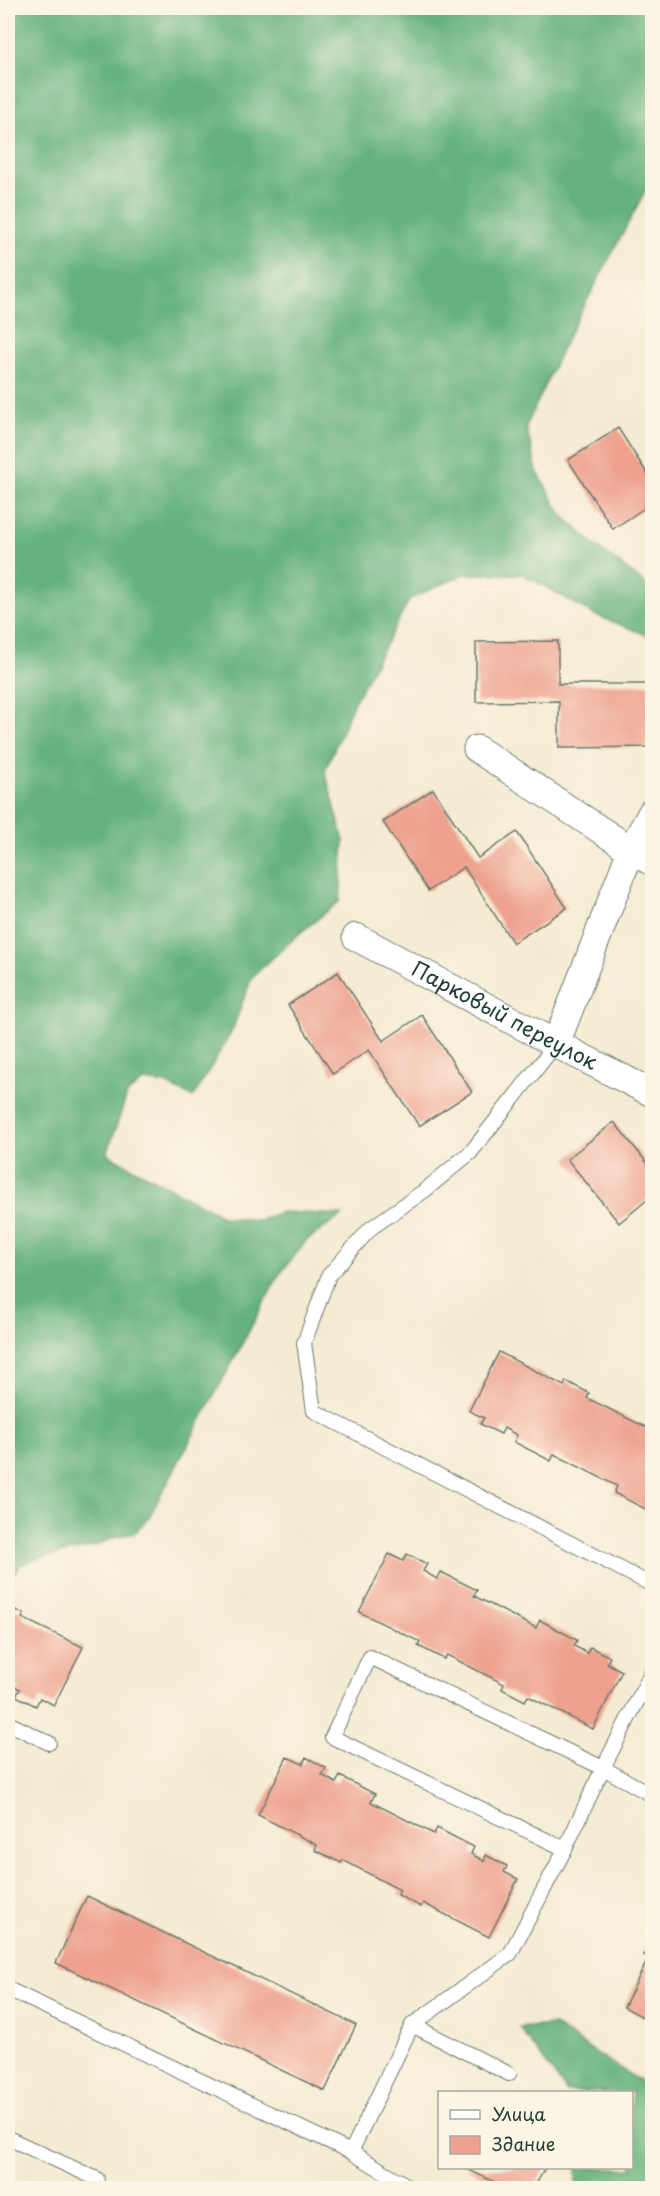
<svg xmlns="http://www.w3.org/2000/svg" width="660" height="2196" viewBox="0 0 660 2196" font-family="'Playpen Sans',sans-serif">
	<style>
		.forest { fill: #65b27b; stroke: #427858; stroke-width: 1.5 }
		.building { fill: #eea18e }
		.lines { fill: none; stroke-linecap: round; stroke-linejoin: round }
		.lane-casing { stroke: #6a7a6c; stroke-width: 16 }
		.street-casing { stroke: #6a7a6c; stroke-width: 29 }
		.lane { stroke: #fff; stroke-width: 14 }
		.street { stroke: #fff; stroke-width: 27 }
		.labels { text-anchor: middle; stroke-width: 6; stroke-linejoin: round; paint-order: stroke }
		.street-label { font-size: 21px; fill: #1f3d34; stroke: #fcf5e5 }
	</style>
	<rect width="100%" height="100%" fill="#fcf5e5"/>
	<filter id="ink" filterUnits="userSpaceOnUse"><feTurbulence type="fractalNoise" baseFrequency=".0167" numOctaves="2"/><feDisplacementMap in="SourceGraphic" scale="12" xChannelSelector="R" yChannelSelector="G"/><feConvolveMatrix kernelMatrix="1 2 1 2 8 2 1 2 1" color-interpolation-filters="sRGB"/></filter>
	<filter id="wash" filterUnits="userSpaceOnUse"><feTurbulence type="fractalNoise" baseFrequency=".008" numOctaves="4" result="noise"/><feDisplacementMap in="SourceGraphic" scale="24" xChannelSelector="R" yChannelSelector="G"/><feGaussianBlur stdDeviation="1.35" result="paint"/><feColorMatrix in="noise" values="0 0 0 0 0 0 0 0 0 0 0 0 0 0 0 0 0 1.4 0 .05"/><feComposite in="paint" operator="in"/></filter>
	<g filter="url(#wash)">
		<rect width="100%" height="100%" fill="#f5ebd3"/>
		<!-- forest -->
		<g class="forest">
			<polygon points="16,8 642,8 652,15 652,178 563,346 526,427 537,471 561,514 596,546 651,588 652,637 595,615 523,574 464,574 410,599 353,704 325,771 344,841 340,901 300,933 252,977 231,1033 193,1097 165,1084 143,1081 127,1094 107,1154 224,1217 259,1220 281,1212 343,1215 306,1241 279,1275 149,1517 134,1533 115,1537 95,1546 32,1560 20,1565 11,1577 8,1575 8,24"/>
			<polygon points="553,2025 641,2082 652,2083 652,2188 576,2188 576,2168 632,2168 632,2092 567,2092 520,2028"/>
		</g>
		<g id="blocks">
			<!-- building -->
			<g class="building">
				<polygon points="618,428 652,481 652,511 649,505 613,529 568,460"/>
				<polygon points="558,641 558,684 649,684 650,747 559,748 559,701 476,702 476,642"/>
				<polygon points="433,789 478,858 517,832 567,908 513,943 464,867 428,891 383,822"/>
				<polygon points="338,972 383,1041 422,1015 472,1092 419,1126 369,1050 333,1074 288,1005"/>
				<polygon points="614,1122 652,1169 652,1196 619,1223 567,1159"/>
				<polygon points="499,1352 564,1386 566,1381 589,1393 587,1398 645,1427 647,1424 652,1427 652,1504 649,1511 614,1493 617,1486 554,1454 551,1461 514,1442 517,1435 504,1428 501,1434 480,1424 484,1418 469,1411"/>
				<polygon points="389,1554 403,1561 407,1554 427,1564 423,1571 437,1579 441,1572 477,1590 474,1596 536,1628 540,1620 577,1640 574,1646 587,1653 590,1647 610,1657 607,1663 622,1671 593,1729 528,1696 525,1701 502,1689 504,1684 447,1655 444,1659 418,1646 420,1642 359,1612"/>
				<polygon points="8,1606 24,1614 22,1618 83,1647 54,1705 40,1698 36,1706 16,1696 20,1689 8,1683"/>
				<polygon points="287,1757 303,1764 306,1757 326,1768 322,1775 336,1783 340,1776 375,1794 371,1802 434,1834 437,1828 474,1847 471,1854 484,1861 486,1855 507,1866 504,1872 518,1879 489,1937 423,1903 421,1907 398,1895 400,1890 343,1860 341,1863 315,1850 317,1845 258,1815"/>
				<polygon points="87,1896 356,2025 325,2091 56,1963"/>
				<polygon points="652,1937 652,2022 624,2007 649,1957 644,1955"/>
				<polygon points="465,2168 545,2168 534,2188 507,2188"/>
			</g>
		</g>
	</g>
	<g filter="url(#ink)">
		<use href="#blocks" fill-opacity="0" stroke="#6a7a6c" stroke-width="1.5"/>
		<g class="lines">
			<defs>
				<g id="lane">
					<polyline points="556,1044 471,1152 424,1191 371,1228 329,1275 304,1343 314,1411 652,1585"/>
					<polygon points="370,1657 603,1768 565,1849 332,1737"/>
					<polyline points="652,1672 603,1768 652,1795"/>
					<polyline points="8,1723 49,1743"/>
					<polyline points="8,1989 351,2152 403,2183"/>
					<polyline points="412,2025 510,1954 565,1849"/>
					<polyline points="8,2138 97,2179"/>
					<polyline points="351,2152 412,2025 509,2074"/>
				</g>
				<g id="street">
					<polyline points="477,749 631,850 652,862"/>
					<path id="s1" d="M356,937L556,1044L652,1093"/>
					<polyline points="556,1044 631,850 652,812"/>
				</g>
			</defs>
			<!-- lane casing -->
			<use href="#lane" class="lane-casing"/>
			<!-- street casing -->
			<use href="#street" class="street-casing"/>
			<!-- lane -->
			<use href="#lane" class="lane"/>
			<!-- street -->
			<use href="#street" class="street"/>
		</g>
	</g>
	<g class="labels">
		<!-- street labels -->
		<g class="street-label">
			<text dy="7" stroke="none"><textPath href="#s1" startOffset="168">Парковый переулок</textPath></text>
		</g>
	</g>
	<!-- margin -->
	<rect width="660" height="2196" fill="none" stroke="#fcf5e5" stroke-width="30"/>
	<!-- legend -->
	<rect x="438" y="2091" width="195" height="78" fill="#fcf5e5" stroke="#a4ab9e" stroke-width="1.5"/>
	<rect x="450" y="2110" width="30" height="9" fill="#ffffff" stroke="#a4ab9e" stroke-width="1.5"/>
	<text x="492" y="2121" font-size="18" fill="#1f3d34">Улица</text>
	<rect x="450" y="2136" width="30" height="18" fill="#eea18e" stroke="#a4ab9e" stroke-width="1.5"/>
	<text x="492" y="2151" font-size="18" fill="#1f3d34">Здание</text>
</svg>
